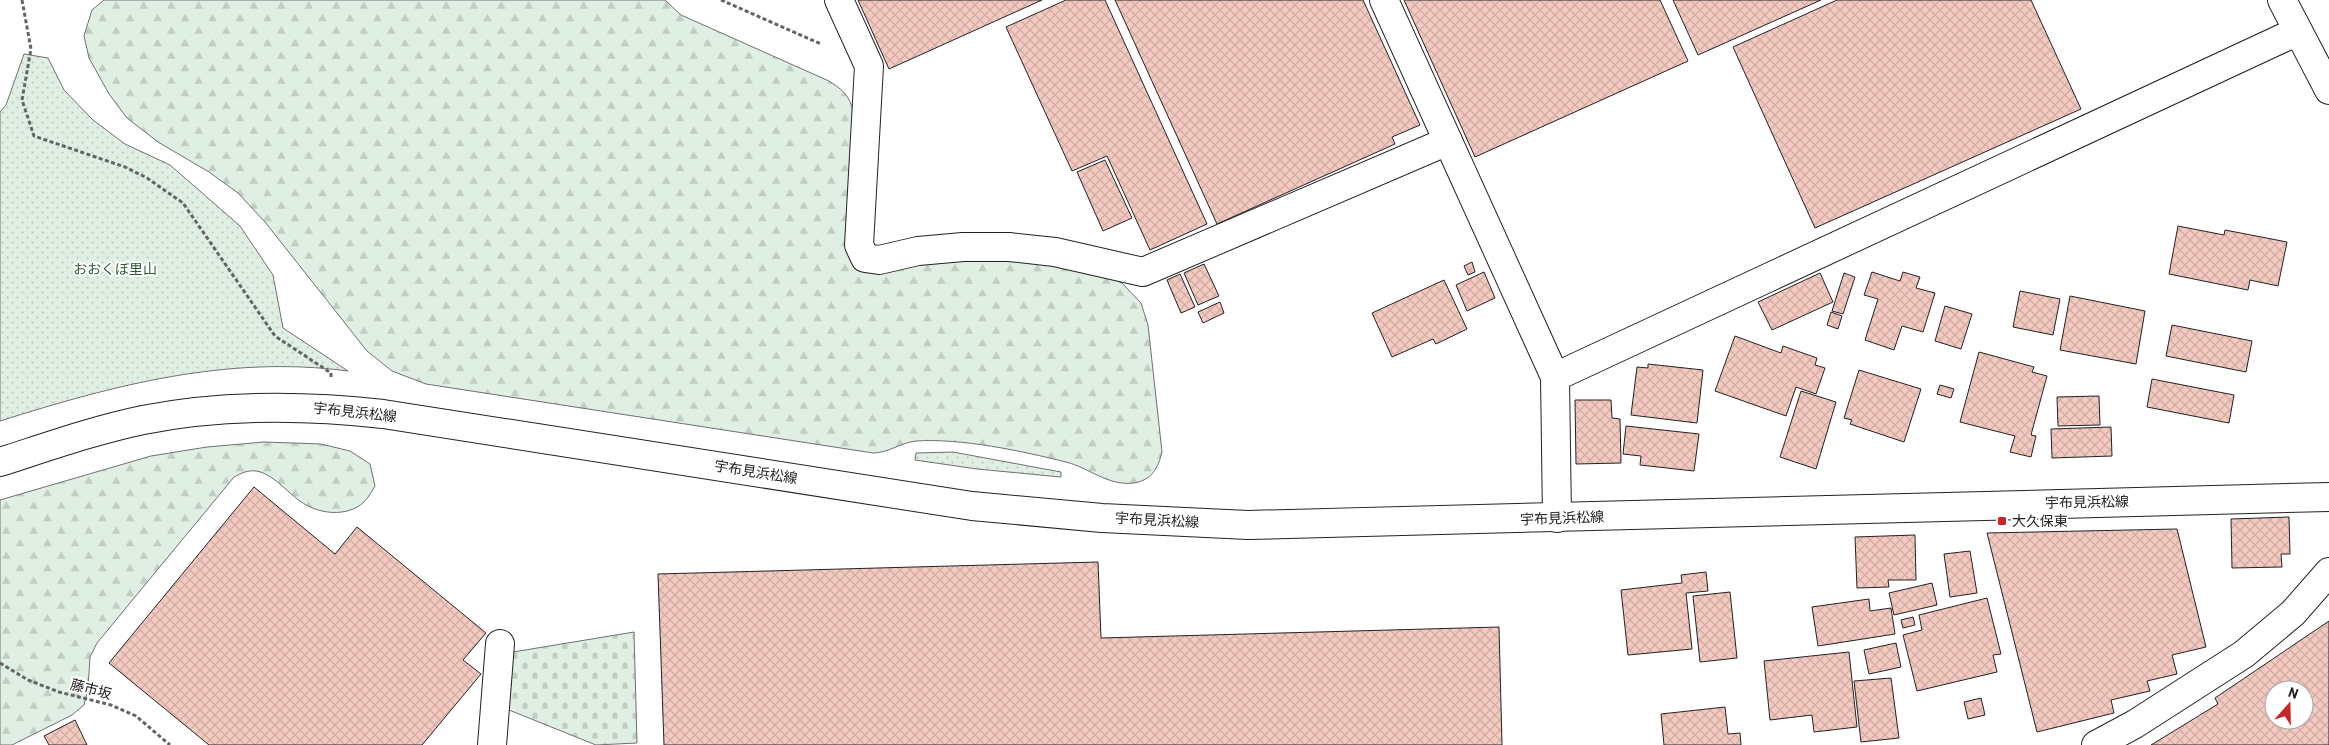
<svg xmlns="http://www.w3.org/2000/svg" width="2329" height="745" viewBox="0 0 2329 745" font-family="Barlow,'Noto Sans JP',sans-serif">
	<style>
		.grass { fill: url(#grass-dots); stroke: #6f6f6f }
		.forest { fill: url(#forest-firs); stroke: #6f6f6f }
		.cemetery { fill: url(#cemetery-stones); stroke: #6f6f6f }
		.building { fill: url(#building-cross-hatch); stroke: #222; fill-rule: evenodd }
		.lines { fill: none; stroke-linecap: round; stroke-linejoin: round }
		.street-casing { stroke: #222; stroke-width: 30 }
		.secondary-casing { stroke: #222; stroke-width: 30 }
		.path { stroke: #646464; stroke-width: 3; stroke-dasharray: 4 2.5; stroke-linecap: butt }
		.street { stroke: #fff; stroke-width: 28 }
		.secondary { stroke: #fff; stroke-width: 28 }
		.poi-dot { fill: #c62828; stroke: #fff; stroke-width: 2 }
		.labels { text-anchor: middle; stroke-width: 4; stroke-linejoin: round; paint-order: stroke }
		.park-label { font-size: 14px; fill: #2f5e38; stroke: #fff }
		.street-label { font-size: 14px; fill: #222; stroke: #fff }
		.poi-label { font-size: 14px; fill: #222; stroke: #fff; text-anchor: start }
	</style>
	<defs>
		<pattern id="grass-dots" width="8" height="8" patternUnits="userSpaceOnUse" patternTransform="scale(1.25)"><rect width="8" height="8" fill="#e0efe3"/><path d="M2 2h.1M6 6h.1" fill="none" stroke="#c0cdc2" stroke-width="1.8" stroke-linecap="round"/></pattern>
		<pattern id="forest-firs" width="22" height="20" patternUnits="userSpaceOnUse" patternTransform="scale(1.25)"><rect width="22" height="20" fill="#e0efe3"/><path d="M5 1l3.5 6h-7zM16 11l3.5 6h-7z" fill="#c0cdc2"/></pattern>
		<pattern id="cemetery-stones" width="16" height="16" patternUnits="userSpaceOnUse" patternTransform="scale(1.25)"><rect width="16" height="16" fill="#e0efe3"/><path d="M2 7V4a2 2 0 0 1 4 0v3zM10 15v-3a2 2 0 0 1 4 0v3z" fill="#c0cdc2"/></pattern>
		<pattern id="building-cross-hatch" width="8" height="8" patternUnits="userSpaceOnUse" patternTransform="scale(1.25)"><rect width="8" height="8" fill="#f3c9c0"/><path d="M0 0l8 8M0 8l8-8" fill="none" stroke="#d0aca5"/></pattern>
	</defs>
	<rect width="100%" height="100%" fill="#fff"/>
	<!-- grass -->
	<g class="grass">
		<path d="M24,54L48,58L64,90L93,120L125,144L170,165L240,226L273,275L283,328L348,371C228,355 114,385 0,421V112L6,105Z"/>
		<polygon points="953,452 1061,472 1061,477 977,469 915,460 916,453"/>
	</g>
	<!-- forest -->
	<g class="forest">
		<path d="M104,0H665L681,15L829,81C848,93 852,100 855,123L848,247L920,263L1009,258L1097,272L1122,283L1141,303L1148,325L1162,452C1158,468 1152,480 1134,483C1107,486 1090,468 1066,462C1022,451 961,438 916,441C900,443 888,453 873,453L426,384L392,371L367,351L265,222L238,193L209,172L158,142L127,118L109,94L89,58L84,36L92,10Z"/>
		<path d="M264,442L321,444L350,451L370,464L375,486C372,491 368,498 364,502C347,518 317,514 300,501C287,492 272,473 256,471C247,470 242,473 234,477L97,643L90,657L88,689L84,705L72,715L12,745H0V500L151,456L207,447Z"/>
	</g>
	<!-- cemetery -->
	<polygon class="cemetery" points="634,632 637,743 596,745 509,710 513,652"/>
	<!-- building -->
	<g class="building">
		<polygon points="858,0 1042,0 889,69"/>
		<polygon points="1066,0 1105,0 1207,224 1150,250 1107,156 1072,171 1006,27"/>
		<polygon points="1115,0 1363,0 1420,125 1392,137 1395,144 1217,224"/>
		<polygon points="1404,0 1660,0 1688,61 1475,157"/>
		<polygon points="1673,0 1821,0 1698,55"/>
		<polygon points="1837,0 2031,0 2081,109 1815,228 1733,47"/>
		<polygon points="1105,160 1132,218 1103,231 1077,172"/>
		<polygon points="2178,226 2224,235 2225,230 2287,242 2278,286 2250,280 2248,290 2169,274"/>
		<polygon points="1472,262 1475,272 1468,275 1464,266"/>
		<polygon points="1204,264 1219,296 1198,305 1184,273"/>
		<polygon points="1484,272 1495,298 1467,311 1456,285"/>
		<polygon points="1872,272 1900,281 1903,272 1920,277 1916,288 1935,293 1923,332 1902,326 1894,350 1865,340 1878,299 1864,295"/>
		<polygon points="1820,273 1833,302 1772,330 1758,302"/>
		<polygon points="1844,273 1855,277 1843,314 1832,311"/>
		<polygon points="1180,274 1195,307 1181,313 1167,280"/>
		<polygon points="1444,280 1467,329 1436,344 1433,339 1392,357 1372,313"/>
		<polygon points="2020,291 2060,299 2053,335 2013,327"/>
		<polygon points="2070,296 2145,311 2136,364 2060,350"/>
		<polygon points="1220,302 1224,313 1203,323 1198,312"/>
		<polygon points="1945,306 1972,314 1961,349 1935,341"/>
		<polygon points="1831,312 1842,316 1838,329 1827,325"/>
		<polygon points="2172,325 2252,341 2246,372 2166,356"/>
		<polygon points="1735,336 1781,353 1783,346 1817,358 1815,365 1825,368 1816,394 1796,387 1786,416 1715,391"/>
		<polygon points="1979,352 2034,367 2032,372 2047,376 2031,435 2036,436 2031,457 2010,452 2015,436 1960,422"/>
		<polygon points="1648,364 1703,370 1697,423 1631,415 1637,367 1648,368"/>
		<polygon points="1859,370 1921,389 1904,442 1850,424 1852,420 1844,418"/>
		<polygon points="2152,379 2234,395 2229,423 2147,407"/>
		<polygon points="1940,385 1954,389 1951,398 1937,394"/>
		<polygon points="1801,391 1836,402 1816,469 1780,457"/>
		<polygon points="2099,396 2100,425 2058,426 2057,397"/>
		<polygon points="1575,400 1611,400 1612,418 1620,419 1621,463 1576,464"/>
		<polygon points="1626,426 1699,434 1694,471 1640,465 1641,456 1623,454"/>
		<polygon points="2111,427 2112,456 2052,458 2051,429"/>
		<polygon points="254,487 335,554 357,527 486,633 463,660 481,674 422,745 209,745 109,663"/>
		<polygon points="2289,517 2290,554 2281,554 2282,567 2232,568 2231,519"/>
		<polygon points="2177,529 2206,647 2172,655 2177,674 2147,681 2150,691 2111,700 2114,713 2037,732 1987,533"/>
		<polygon points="1915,535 1916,580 1888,580 1889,587 1857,588 1855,537"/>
		<polygon points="1970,551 1977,593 1950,597 1944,554"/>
		<polygon points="1098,562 1101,638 1499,627 1502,745 664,745 658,574"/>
		<polygon points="1706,572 1708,591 1686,593 1692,649 1628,655 1621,590 1682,583 1681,575"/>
		<polygon points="1932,583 1937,605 1894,615 1889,593"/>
		<polygon points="1730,592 1737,658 1700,662 1693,596"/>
		<polygon points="1987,598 2001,654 1993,655 1997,672 1917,691 1903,635 1922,630 1919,615"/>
		<polygon points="1869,599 1870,611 1891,608 1895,634 1818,646 1812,607"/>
		<polygon points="1913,617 1915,625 1903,628 1901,620"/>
		<path d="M2329,621V745H2151L2218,704L2215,698ZM2274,690H2304V720H2274Z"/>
		<polygon points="1896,643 1901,667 1869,674 1864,650"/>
		<polygon points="1849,652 1857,727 1814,732 1812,715 1770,720 1764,661"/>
		<polygon points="1891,678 1899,738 1861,742 1854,681"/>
		<polygon points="1981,698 1985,715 1968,719 1964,702"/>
		<polygon points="1725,707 1728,734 1740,733 1741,745 1664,745 1661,714"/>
		<polygon points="75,720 87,745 49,745 44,736"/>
	</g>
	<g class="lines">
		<defs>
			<g id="street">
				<polyline points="839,0 869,66 859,245 865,258 879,260 918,251 963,247 1009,247 1055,252 1143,272 1448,141"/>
				<polyline points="1384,0 1555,377 1557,518"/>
				<polyline points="1555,377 2298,31"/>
				<polyline points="492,745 500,644"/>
				<polyline points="2096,745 2135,724 2244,654 2293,613 2329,572"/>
			</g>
			<g id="secondary">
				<polyline points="2282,0 2329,90"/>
				<path d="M0,462C47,447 95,430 143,420C223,404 302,405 383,414L972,506L1102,518L1248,525L2329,497"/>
			</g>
		</defs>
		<!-- street casing -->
		<use href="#street" class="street-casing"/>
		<!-- secondary casing -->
		<use href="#secondary" class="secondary-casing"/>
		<!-- path -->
		<g class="path">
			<polyline points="22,0 31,49 22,100 34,136 125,167 147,178 183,203 275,336 331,373 331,377"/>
			<polyline points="721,0 821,44"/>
			<polyline points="0,663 28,680 59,692 111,705 136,716 170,745"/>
		</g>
		<!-- street -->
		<use href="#street" class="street"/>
		<!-- secondary -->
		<use href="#secondary" class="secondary"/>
	</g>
	<!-- markers -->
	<rect class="poi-dot" x="1997" y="516" width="10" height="10" rx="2.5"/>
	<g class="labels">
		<!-- park labels -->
		<g class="park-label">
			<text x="115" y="274">おおくぼ里山</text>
		</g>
		<!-- street labels -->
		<g class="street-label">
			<text transform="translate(355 412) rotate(6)" y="5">宇布見浜松線</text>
			<text transform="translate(756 472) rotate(9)" y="5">宇布見浜松線</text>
			<text transform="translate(2087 502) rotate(-1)" y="5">宇布見浜松線</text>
			<text transform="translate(1562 518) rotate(-2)" y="5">宇布見浜松線</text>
			<text transform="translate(1157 520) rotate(3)" y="5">宇布見浜松線</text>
			<text transform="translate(91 689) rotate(15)" y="5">藤市坂</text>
		</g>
		<!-- poi labels -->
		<g class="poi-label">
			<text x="2012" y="526">大久保東</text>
		</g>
	</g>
	<!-- north arrow -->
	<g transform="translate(2289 705) rotate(20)"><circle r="24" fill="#ffffff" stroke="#a7a7a7"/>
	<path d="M0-4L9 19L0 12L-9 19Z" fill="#c62828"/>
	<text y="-8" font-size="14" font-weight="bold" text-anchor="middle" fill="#222222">N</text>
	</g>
</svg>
